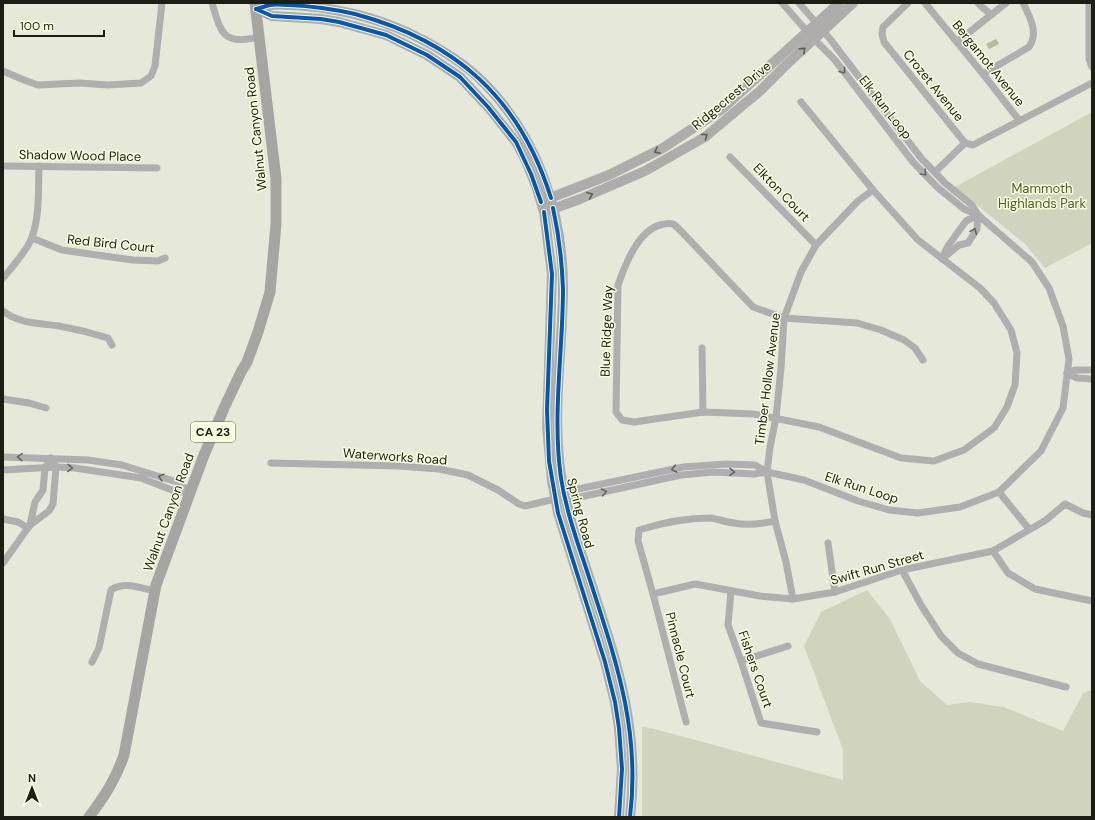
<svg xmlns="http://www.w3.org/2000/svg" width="1095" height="820" viewBox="0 0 1095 820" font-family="'DM Sans',sans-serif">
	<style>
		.green { fill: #d0d4be }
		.water { fill: #b6bb9e }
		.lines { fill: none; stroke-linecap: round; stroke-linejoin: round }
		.street { stroke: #b0aeae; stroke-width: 7 }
		.secondary { stroke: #afadab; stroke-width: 10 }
		.primary { stroke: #a7a5a4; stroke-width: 11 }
		.cycleway-casing { stroke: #f8fedf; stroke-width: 6 }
		.cycleway { stroke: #0057b8; stroke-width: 4 }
		.oneway { stroke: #5f5e57 }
		.oneway2 { stroke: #666660 }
		.labels { text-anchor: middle; stroke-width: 3; stroke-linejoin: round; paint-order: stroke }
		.shield { fill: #f8fedf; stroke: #5f6150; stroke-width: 1 }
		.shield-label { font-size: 12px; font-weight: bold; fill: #1d1e13 }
		.street-label { font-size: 13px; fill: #1d1e13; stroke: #f8fedf }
		.park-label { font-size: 13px; fill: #565d24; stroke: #f8fedf }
	</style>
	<rect width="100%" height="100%" fill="#e6e9d9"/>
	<!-- green -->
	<g class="green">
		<polygon points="1092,112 1092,243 1045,268 1025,244 955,187"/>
		<polygon points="867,590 890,619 920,681 947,705 969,702 1004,707 1063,731 1083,693 1092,690 1092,817 642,817 642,727 651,728 843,780 843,750 804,646 821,612"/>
	</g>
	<!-- water -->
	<polygon class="water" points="996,39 999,44 989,49 986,44"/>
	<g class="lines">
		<!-- street -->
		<g class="street">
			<path d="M212,3C221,33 223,46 259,37"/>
			<polyline points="799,3 830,39 921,158 945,183 972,205 978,215"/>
			<polyline points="908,3 883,27 882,34 884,42 965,143"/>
			<polyline points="925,3 983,74 1019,120"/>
			<path d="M978,3C982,8 987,10 991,15"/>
			<polyline points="1089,3 1089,59 1092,67"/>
			<polyline points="957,42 1006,3"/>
			<polyline points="3,71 24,80 38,85 79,83 108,85 141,83 151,76 155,66 162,3"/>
			<path d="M983,74L1029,47C1039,33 1030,17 1023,3"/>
			<path d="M801,102L873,190L918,240L980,288L994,303L1011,330L1017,353L1015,385L1007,407L994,428L964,450L934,461L901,458L819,427L754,414L703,412L634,422L622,420L616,412L618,285C625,265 638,231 660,225C664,224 669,223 673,224C675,225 678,228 680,230L753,307L784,318L857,323L881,330L904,340L915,348L923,360"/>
			<polyline points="965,143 973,145 1092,83"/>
			<polyline points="730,157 816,245"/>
			<polyline points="3,166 157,168"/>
			<polyline points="935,172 965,143"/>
			<polyline points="32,238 62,250 104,256 133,260 158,261 165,258"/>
			<polyline points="943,256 948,246 966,221 978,215"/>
			<polyline points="942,259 959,245 968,243 977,229 978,215"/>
			<path d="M3,278C11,269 29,247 32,237C40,215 38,190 39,166"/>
			<path d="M3,311C19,324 40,323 59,326C76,329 92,333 108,338L112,345"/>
			<polyline points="702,348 703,412"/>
			<polyline points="1067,373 1077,378 1092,379"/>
			<polyline points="1067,373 1075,370 1092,370"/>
			<polyline points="3,399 29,403 46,408"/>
			<polyline points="3,457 88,460 122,465 177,482 191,492 177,492 141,478 75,468 56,467 3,470"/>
			<polygon points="51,458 56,467 53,504 49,511 30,525 35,502 43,490 45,468"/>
			<polyline points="271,463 398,466 439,469 468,475 498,490 519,504 525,506 555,499 580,497 681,475 714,472 754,474 767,472"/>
			<polyline points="999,492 1029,529"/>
			<polyline points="561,494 564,492 683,467 726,464 755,465 767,472 804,480 858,501 889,510 918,513 960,507 999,492 1041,451 1063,408 1069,359 1063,326 1049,288 1032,262 978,215 964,209 937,187 913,162 835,60 814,39 782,3"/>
			<polyline points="3,519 18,522 28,528"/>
			<polyline points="828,543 835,592"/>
			<polyline points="993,551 1008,573 1035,589 1092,601"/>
			<polyline points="3,563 30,525"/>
			<polyline points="902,570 921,605 941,636 958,653 978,664 1066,687"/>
			<polyline points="731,591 728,625 741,661 761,723 817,732"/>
			<polyline points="653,594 695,584 760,596 793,599 835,592 902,570 993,551 1046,520 1065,504 1083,513 1092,515"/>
			<polyline points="793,599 786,562 775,521 767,472 770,447 776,418 781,368 784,318 801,272 816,245 858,201 873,190"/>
			<polyline points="741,661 788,646"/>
			<path d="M92,662L99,648L111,590C124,581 140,588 155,591"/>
			<path d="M686,722L653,594L638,541L639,530C661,523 686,518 710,518C718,519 726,522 734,523C748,526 761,524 775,521"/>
		</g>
		<!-- secondary -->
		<g class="secondary">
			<path d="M256,9C260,8 266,6 270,5C277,4 284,5 291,5C332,7 372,16 409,33C436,46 464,62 485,84C539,139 564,216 563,293C562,355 551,419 562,481C567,512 578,543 588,574C615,657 641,728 630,817"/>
			<polyline points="256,9 272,16 321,19 339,22 386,35 427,55 460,77 488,107 516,142 526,161 537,189 544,212 552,274 547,427 552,481 558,513 605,662 615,702 619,728 622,769 619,817"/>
			<polyline points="545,200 609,175 663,148 722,109 839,3"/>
			<polyline points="547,211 580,199 645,171 705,137 761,90 788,63 853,3"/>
		</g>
		<!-- primary -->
		<path class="primary" d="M89,817C104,797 116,779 124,755L156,585L204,455L224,408L241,372L247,362L258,332L270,292L276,224V179L255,3"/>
		<defs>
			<g id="cycleway">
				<path d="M256,9C261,8 265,6 270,5C276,4 283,5 289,5C311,6 333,9 355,14C455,41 520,98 551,198"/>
				<polyline points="256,9 272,16 321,19 339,22 386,35 427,55 460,77 488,107 516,142 531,174 541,202"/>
				<path d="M553,208C559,235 562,262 563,289C563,352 552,415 561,478C566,510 577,541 587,571C614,655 641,727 630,817"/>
				<polyline points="544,212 552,274 547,410 549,461 558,513 605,662 615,702 619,728 622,769 619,817"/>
			</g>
		</defs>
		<!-- cycleway casing -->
		<use href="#cycleway" class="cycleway-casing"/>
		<!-- cycleway -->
		<use href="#cycleway" class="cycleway"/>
	</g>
	<!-- one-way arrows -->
	<defs><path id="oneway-chevron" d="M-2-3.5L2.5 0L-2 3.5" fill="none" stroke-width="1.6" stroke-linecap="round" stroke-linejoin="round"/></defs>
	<g class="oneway">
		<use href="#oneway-chevron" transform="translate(803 50) rotate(-42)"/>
		<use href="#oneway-chevron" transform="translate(705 136) rotate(-36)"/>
		<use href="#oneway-chevron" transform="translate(657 151) rotate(153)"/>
		<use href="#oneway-chevron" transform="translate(590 195) rotate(-23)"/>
	</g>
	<g class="oneway2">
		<use href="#oneway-chevron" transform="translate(843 71) rotate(53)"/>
		<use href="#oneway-chevron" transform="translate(924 173) rotate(46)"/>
		<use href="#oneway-chevron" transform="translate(974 231) rotate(-66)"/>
		<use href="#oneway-chevron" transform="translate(20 457) rotate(-177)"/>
		<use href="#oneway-chevron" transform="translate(70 468) rotate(3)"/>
		<use href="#oneway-chevron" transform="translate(674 469) rotate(169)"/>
		<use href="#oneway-chevron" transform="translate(732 472) rotate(1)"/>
		<use href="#oneway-chevron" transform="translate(161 477) rotate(-163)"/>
		<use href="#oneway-chevron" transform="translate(604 492) rotate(-12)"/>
	</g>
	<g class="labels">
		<!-- shield labels -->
		<rect class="shield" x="191" y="422" width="44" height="20" rx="3"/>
		<g class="shield-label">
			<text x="213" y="436">CA 23</text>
		</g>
		<!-- street labels -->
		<g class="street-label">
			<text transform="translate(989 63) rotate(51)" y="5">Bergamot Avenue</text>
			<text transform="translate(934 85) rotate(51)" y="5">Crozet Avenue</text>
			<text transform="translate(731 95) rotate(-40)" y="5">Ridgecrest Drive</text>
			<text transform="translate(886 107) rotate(52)" y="5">Elk Run Loop</text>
			<text transform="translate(255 129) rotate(-96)" y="5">Walnut Canyon Road</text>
			<text transform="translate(80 155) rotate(1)" y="5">Shadow Wood Place</text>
			<text transform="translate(782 192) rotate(46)" y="5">Elkton Court</text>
			<text transform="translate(111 243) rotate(6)" y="5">Red Bird Court</text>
			<text transform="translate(606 331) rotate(-88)" y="5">Blue Ridge Way</text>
			<text transform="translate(767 379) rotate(-83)" y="5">Timber Hollow Avenue</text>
			<text transform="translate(395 456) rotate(4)" y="5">Waterworks Road</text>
			<text transform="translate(862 487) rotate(18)" y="5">Elk Run Loop</text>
			<text transform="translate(168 512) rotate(-70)" y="5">Walnut Canyon Road</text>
			<text transform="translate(581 513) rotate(75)" y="5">Spring Road</text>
			<text transform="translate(877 567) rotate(-16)" y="5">Swift Run Street</text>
			<text transform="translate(681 655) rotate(76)" y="5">Pinnacle Court</text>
			<text transform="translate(756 669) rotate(71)" y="5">Fishers Court</text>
		</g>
		<!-- park labels -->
		<g class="park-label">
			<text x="1042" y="193">Mammoth<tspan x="1042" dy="15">Highlands Park</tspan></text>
		</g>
	</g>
	<!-- border -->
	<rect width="1095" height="820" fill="none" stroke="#1d1e13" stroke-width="8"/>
	<!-- north arrow -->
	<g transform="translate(32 788)" stroke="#f8fedf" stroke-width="3" paint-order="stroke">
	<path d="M0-3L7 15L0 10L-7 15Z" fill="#1d1e13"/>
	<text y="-6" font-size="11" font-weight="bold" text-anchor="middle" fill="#1d1e13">N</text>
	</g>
	<!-- scale -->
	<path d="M14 30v6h90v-6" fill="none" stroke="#1d1e13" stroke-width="2"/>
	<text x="20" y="30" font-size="12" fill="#1d1e13" stroke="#f8fedf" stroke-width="3" paint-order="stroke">100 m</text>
</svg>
